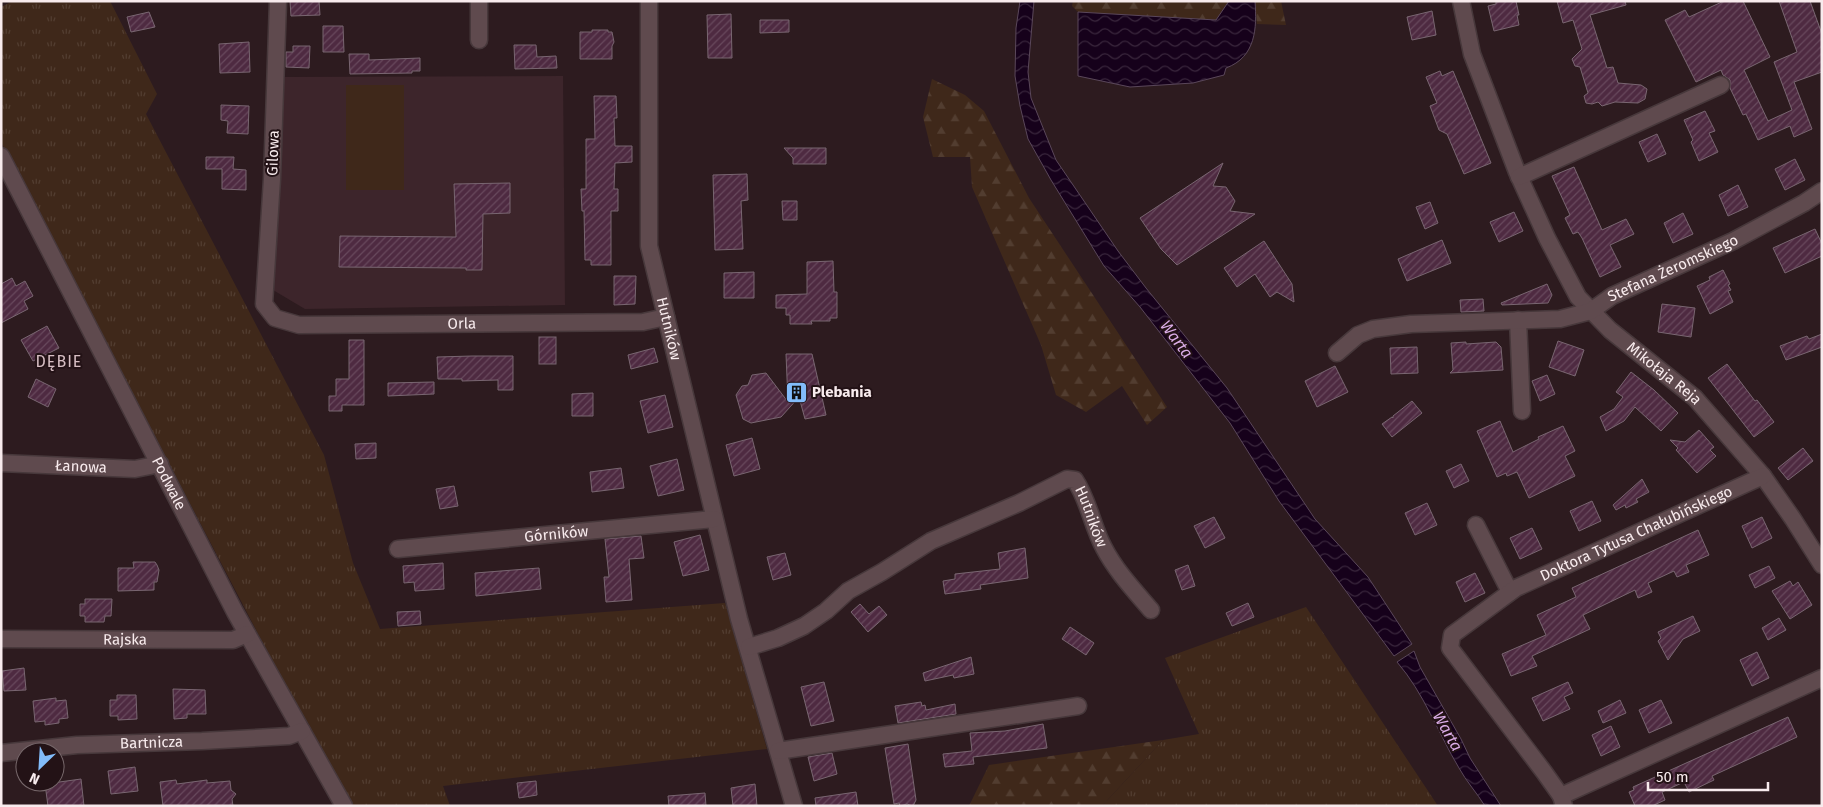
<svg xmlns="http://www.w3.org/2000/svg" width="1823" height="807" viewBox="0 0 1823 807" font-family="'Fira Sans',sans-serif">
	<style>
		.built { fill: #3d252b }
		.grass { fill: url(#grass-tufts) }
		.forest { fill: url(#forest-firs) }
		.garden { fill: #3f281a }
		.water { fill: url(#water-waves); stroke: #5a475a }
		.building { fill: url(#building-hatch); stroke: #796671 }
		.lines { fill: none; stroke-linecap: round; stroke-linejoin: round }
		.minor-casing { stroke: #47383b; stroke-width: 19 }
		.minor { stroke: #5f4a4e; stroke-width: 16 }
		.labels { text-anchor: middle; stroke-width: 4; stroke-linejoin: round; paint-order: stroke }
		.street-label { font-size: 15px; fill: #f8ebed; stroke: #231216 }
		.poi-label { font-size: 15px; font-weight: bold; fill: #f8ebed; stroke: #231216; text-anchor: start }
		.water-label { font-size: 16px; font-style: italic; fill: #dbade7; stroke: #231216 }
		.neighbourhood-label { font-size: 16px; letter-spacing: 1px; fill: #d7bec3; stroke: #231216 }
	</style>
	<defs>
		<pattern id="grass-tufts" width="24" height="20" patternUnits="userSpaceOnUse" patternTransform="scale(1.25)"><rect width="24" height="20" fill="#3f281a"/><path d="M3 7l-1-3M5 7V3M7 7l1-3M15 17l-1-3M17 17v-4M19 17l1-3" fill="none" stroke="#523d30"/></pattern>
		<pattern id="forest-firs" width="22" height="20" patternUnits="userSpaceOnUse" patternTransform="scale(1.25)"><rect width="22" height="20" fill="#3f281a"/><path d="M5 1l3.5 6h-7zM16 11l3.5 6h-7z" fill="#523d30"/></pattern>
		<pattern id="water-waves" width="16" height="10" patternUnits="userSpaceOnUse" patternTransform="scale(1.25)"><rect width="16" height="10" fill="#16011b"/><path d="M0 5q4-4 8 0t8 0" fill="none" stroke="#39263c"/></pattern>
		<pattern id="building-hatch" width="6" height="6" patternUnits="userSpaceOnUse" patternTransform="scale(1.25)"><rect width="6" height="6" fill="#4e2a41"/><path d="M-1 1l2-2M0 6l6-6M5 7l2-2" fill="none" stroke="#68495d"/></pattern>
	</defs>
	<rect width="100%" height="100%" fill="#2d1b1f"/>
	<!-- built -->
	<polygon class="built" points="563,76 565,305 305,309 273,290 284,77"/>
	<!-- grass -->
	<g class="grass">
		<polygon points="13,1 110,1 157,94 146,114 324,455 353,563 380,629 725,603 767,749 443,786 450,806 353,806 288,691 1,142 1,7"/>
		<polygon points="1306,607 1438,806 1102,806 1163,740 1199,734 1165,658"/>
	</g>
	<!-- forest -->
	<g class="forest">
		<polygon points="1073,1 1229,1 1216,20 1078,12 1072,6"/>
		<polygon points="1255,1 1281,1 1286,25 1257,24"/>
		<polygon points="932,79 965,95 984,111 1029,198 1167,407 1147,425 1122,386 1086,412 1056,395 1041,345 972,187 970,157 933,157 923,117"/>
		<polygon points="1163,740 1102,806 969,806 989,765"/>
	</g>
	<!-- garden -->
	<rect class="garden" x="346" y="85" width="58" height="105"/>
	<!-- water -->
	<g class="water">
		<polygon points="1020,1 1034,1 1028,72 1031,98 1056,160 1118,251 1146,288 1227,388 1315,519 1368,577 1412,644 1394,656 1279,501 1230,423 1140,307 1104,266 1051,180 1028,139 1020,106 1015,76 1016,28"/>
		<path d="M1229,1H1255C1257,28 1256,57 1226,68L1224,75L1193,83L1130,87L1078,76V12L1216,20Z"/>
		<path d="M1414,651L1420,667L1461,739L1470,758L1501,806H1485C1477,793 1466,781 1459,768C1438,733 1424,693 1397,662Z"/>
	</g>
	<!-- building -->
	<g class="building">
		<polygon points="290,1 319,1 320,15 291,16"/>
		<polygon points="1496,1 1516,1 1519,15 1517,15 1519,25 1494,31 1488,6 1496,4"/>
		<polygon points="1557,1 1625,1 1626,5 1590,15 1607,68 1613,67 1618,83 1641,85 1647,89 1645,99 1638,103 1615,102 1602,106 1598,102 1592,104 1586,103 1584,96 1588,93 1580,67 1575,66 1572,59 1582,49 1573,20 1563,23"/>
		<polygon points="1724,1 1743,1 1770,57 1744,70 1768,121 1792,110 1774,62 1797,52 1779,1 1810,1 1822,34 1822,72 1794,82 1812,129 1794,137 1790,126 1758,140 1746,114 1743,115 1730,88 1730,80 1723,75 1721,70 1696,82 1665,20 1685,10 1689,17"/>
		<polygon points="1432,11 1436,35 1412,40 1407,17"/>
		<polygon points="149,12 155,27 131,32 127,17"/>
		<polygon points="731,14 732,58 708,58 707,15"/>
		<polygon points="760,20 789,20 789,32 760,33"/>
		<polygon points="323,26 343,26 344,52 323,52"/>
		<polygon points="592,30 608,30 608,32 612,32 614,42 612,46 612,59 580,59 580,32 592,32"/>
		<polygon points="249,42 250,72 220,73 219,44"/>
		<polygon points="514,45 536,45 537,57 556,56 557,68 515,69"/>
		<polygon points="293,46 310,46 309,68 286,67 286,52 293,52"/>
		<polygon points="349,54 369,54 369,60 420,58 420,71 412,71 412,73 350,74"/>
		<polygon points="1440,71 1442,76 1453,71 1491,163 1464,174 1447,134 1439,130 1430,106 1437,103 1426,77"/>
		<polygon points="594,96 616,96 617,118 614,118 615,146 632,146 632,162 615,163 614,189 618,189 618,211 611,211 611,265 591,265 591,260 585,260 584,211 582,211 581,189 586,189 586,139 595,139"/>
		<polygon points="221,105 249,106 248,134 227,133 228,121 221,120"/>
		<polygon points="1705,111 1715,131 1709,133 1718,152 1699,161 1691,142 1693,140 1684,120"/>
		<polygon points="1657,134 1666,154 1648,162 1639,142"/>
		<polygon points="784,148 826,148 826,164 793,164 793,158"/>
		<polygon points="206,157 234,157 233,169 246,170 246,190 222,189 222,169 206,169"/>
		<polygon points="1795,159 1805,180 1785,190 1775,169"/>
		<polygon points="1223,163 1213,186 1226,187 1235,201 1230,211 1255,214 1177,265 1161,249 1140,218"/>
		<polygon points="1574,167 1602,230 1626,219 1634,234 1610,245 1621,267 1600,277 1582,238 1578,232 1573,234 1565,218 1570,215 1552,176"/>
		<polygon points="747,174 748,200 741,201 743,249 715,250 713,175"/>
		<polygon points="510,183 510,213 483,214 482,270 466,270 466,268 339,267 340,236 456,237 454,184"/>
		<polygon points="1738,185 1748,207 1728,216 1719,195"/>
		<polygon points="782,201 797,201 797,220 783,220"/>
		<polygon points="1430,202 1438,223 1425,229 1416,207"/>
		<polygon points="1514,212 1523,231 1499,242 1490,222"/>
		<polygon points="1683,213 1693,234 1673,243 1664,223"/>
		<polygon points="1815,229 1822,244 1822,256 1785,273 1773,248"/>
		<polygon points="1442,240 1451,263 1407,281 1398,259"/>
		<polygon points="1264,241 1292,284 1294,302 1277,292 1270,297 1255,274 1237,287 1224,268"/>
		<polygon points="833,261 834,292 837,292 837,318 830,318 830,321 811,321 812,324 790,324 790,315 786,315 786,308 776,308 776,295 807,294 807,262"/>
		<polygon points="1723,270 1730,284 1728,285 1731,290 1728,291 1733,302 1710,314 1697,286 1710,280 1709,277"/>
		<polygon points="754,272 754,298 724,298 724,273"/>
		<polygon points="614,276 636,276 635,304 614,305"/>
		<polygon points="12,278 16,286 25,281 33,296 24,301 28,309 1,323 1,284"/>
		<polygon points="1547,284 1552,295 1548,303 1502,305 1501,303"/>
		<polygon points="1483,299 1484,311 1461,312 1460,300"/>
		<polygon points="1662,304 1695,308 1691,337 1658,332"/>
		<polygon points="47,326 59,348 33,361 21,340"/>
		<polygon points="1822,334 1822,347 1786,360 1780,346 1807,336 1809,339"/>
		<rect x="539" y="337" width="17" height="27"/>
		<polygon points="349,340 364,340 364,405 342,405 342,411 329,411 329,396 336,396 336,379 349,379"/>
		<polygon points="1558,341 1584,350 1575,376 1549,367"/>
		<polygon points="1466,342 1466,344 1496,342 1501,347 1503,370 1450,373 1453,370 1451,343"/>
		<polygon points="1417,347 1418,373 1391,374 1390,348"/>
		<polygon points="654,348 658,362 631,369 628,355"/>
		<polygon points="786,354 812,354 826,415 805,419 799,397 781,417 751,423 743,419 736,395 742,386 748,385 752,375 766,373 788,402"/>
		<polygon points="472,356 513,356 513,390 498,390 498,380 462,381 462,379 438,379 437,357"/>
		<polygon points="1727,364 1755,401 1757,400 1774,422 1754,437 1708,378"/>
		<polygon points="1335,366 1348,392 1317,407 1305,381"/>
		<polygon points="1631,372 1654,390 1678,413 1661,431 1635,407 1624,421 1606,431 1600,417 1614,409 1623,397 1616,392"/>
		<polygon points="1547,375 1555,394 1540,401 1532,381"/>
		<polygon points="36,379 56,389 48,407 28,397"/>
		<polygon points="434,382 434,394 388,396 388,383"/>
		<polygon points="593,393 593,416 572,416 572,394"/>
		<polygon points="665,395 673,427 648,433 640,401"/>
		<polygon points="1412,401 1422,413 1392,437 1382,424 1392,417 1393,418 1393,416"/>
		<polygon points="1500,421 1513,452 1539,439 1538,437 1563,426 1575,451 1565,456 1575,476 1529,498 1517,472 1507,476 1506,473 1497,477 1477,431"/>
		<polygon points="1699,430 1714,447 1710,450 1716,456 1697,473 1676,450 1678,448 1670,440 1685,442"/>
		<polygon points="752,438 760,469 734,476 726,445"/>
		<polygon points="376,443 376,458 356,459 355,444"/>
		<polygon points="1803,448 1813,461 1788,480 1778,468"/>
		<polygon points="677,459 684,490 658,496 650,466"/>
		<polygon points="1461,464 1469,481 1454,488 1446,471"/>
		<polygon points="621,468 624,488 592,492 590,472"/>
		<polygon points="1642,479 1649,492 1636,499 1638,502 1626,508 1625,505 1616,510 1613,505"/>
		<polygon points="454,486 458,506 440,509 436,489"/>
		<polygon points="1592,501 1601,521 1579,531 1570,511"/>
		<polygon points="1427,503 1437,525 1415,535 1405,513"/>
		<polygon points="1214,517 1225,538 1205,548 1194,526"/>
		<polygon points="1762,517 1772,538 1752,548 1742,526"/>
		<polygon points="1532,528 1542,549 1520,559 1510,538"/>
		<polygon points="1698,530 1709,555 1686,565 1689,572 1677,577 1674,571 1648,583 1652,592 1638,598 1635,590 1583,615 1590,629 1532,656 1537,666 1511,676 1502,654 1546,635 1537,615 1576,597 1572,588"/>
		<polygon points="700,535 709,570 683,576 674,542"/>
		<polygon points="641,536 644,558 629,559 632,600 606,602 604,577 609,577 605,539"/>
		<polygon points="1025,548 1028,578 980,585 981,589 945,594 943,581 955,579 955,574 1000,569 998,553"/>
		<polygon points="785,553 791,575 773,580 767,557"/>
		<polygon points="133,562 155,562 157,565 159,570 157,582 154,582 154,590 118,591 118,568 134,568"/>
		<polygon points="443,563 444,589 415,591 414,582 404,583 403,566"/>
		<polygon points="1188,565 1195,586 1182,590 1175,570"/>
		<polygon points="1769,566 1775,578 1755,588 1749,575"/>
		<polygon points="539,568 541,589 476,596 475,573"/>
		<polygon points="1475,573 1485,593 1465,602 1456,582"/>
		<polygon points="1790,581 1793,586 1798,582 1812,605 1790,619 1772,591"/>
		<polygon points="85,599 112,599 111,616 105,616 104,622 85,622 85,616 80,616 80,604 85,604"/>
		<polygon points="1248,603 1254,617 1232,626 1226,613"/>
		<polygon points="860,604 869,614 879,606 887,615 868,632 851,612"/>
		<polygon points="420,611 421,624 398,626 397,612"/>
		<polygon points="1693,616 1700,631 1683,639 1668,660 1658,641 1661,638 1658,632"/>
		<polygon points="1779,618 1786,630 1768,640 1762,628"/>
		<polygon points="1070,627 1094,643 1086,655 1062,639"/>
		<polygon points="1757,652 1769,678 1752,686 1740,660"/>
		<polygon points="971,657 974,674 954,678 953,675 925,681 923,673"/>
		<polygon points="24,668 26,690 4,691 2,671"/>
		<polygon points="824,682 834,721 811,726 801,687"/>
		<polygon points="1568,682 1573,693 1564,697 1570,709 1543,721 1532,698"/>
		<polygon points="173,689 205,690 206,714 187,714 187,718 174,719"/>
		<polygon points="117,695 136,695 137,719 118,720 118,716 110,716 110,700 117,700"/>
		<polygon points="56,698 56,701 66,700 68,718 59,719 59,723 45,725 45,721 35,722 33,701"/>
		<polygon points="1620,700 1626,713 1603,723 1598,711"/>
		<polygon points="1661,700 1672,723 1649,733 1639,710"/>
		<polygon points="921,702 922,706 925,705 926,710 955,704 956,714 898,723 895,706"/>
		<polygon points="1788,717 1797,737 1712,776 1714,780 1689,792 1684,782 1662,792 1665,800 1652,806 1635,806 1629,792 1634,790 1633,787"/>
		<polygon points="1043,724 1047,748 973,757 974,764 945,767 943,754 972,751 970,733 1005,731"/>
		<polygon points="1611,726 1620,747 1601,756 1592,735"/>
		<polygon points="908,744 916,800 913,806 907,804 900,806 899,803 894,804 885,748"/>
		<polygon points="832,753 837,774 814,781 808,757"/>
		<polygon points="135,767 138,791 111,794 108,771"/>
		<polygon points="81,779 84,806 48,806 45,784"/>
		<polygon points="176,780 177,784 207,780 207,783 230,781 231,790 236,794 232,799 233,806 163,806 160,782"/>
		<polygon points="536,781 537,795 519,798 517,783"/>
		<polygon points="755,784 757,806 733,806 731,788"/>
		<polygon points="856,792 858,806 816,806 815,798"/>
		<polygon points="705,793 706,806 669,806 668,796"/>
	</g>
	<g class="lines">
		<defs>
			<g id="minor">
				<path id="s1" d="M278,1L272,179L264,304L275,318L299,325L643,322L666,317"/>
				<polyline points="479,1 479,40"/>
				<path id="s2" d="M649,1V246L739,619L794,806"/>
				<path id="s3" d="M1461,1L1472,54L1517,172L1547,238L1578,297L1610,330L1695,398L1763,476L1793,519L1822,565"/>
				<path id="s4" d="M1,156L235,612L344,806"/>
				<polyline points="1519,177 1721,85"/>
				<polyline points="1518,320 1522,411"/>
				<path id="s5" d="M1337,353L1358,335L1373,329L1411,324L1560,319L1591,311L1612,296L1733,241L1804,203L1822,191"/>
				<path id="s6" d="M1,463L135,469L160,464"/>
				<polyline points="1476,525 1510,592"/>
				<path id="s7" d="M398,549L714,519"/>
				<path id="s8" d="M1,639L233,640L247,634"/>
				<path id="s9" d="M749,647L778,638L804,626L826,611L848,591L882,572L931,541L1019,503L1067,479L1075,480C1089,501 1092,526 1104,548C1116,571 1134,590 1151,610"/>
				<polyline points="778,751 1078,706"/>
				<path id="s10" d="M1,753L77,745L202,741L289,736L302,731"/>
				<polyline points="1561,796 1822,678"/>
				<path id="s11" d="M1564,806L1561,796L1544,772L1450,648L1452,635L1516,588L1763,476"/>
			</g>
		</defs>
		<!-- minor casing -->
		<use href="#minor" class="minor-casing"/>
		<!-- minor -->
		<use href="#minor" class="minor"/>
	</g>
	<!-- icons -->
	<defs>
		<symbol id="building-square" viewBox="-11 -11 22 22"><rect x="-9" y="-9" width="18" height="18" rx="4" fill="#82bcfa" stroke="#231216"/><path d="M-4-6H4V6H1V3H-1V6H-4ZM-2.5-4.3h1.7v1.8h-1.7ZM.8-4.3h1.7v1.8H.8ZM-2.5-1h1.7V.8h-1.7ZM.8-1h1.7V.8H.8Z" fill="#111"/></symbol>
	</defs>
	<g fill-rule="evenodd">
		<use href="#building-square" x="784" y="380" width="25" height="25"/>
	</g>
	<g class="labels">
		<!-- street labels -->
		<g class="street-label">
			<text transform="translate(273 153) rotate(-88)" y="5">Gilowa</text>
			<text dy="5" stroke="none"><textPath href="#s5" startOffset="356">Stefana Żeromskiego</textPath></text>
			<text dy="5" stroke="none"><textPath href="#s1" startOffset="509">Orla</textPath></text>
			<text dy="5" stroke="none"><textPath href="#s2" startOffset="330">Hutników</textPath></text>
			<text dy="5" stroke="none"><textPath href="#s3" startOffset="435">Mikołaja Reja</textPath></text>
			<text dy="5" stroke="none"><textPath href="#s6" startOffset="80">Łanowa</textPath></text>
			<text dy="5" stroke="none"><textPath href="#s4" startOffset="368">Podwale</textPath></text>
			<text dy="5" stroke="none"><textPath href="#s9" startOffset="410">Hutników</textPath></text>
			<text dy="5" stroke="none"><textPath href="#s11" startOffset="420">Doktora Tytusa Chałubińskiego</textPath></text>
			<text dy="5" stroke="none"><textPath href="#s7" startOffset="159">Górników</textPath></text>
			<text dy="5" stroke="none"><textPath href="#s8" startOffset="124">Rajska</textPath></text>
			<text dy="5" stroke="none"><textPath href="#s10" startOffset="151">Bartnicza</textPath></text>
		</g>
		<!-- poi labels -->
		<g class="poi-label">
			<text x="812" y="397">Plebania</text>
		</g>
		<!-- water labels -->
		<g class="water-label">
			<text transform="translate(1177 339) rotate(53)" y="6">Warta</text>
			<text transform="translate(1448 731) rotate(60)" y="6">Warta</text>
		</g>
		<!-- neighbourhood labels -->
		<g class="neighbourhood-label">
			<text x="59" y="367">DĘBIE</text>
		</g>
	</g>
	<!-- border -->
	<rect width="1823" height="807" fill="none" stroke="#f8ebed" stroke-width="5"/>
	<!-- north arrow -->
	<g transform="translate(40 767) rotate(205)"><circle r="24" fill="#231216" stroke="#78696c"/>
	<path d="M0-4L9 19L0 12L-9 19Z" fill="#82bcfa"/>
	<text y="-8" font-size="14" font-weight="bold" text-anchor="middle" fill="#f8ebed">N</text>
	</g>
	<!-- scale -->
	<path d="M1648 782v8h120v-8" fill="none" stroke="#f8ebed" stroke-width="2.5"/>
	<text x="1656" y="782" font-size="15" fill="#f8ebed" stroke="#231216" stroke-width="4" paint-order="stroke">50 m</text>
</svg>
